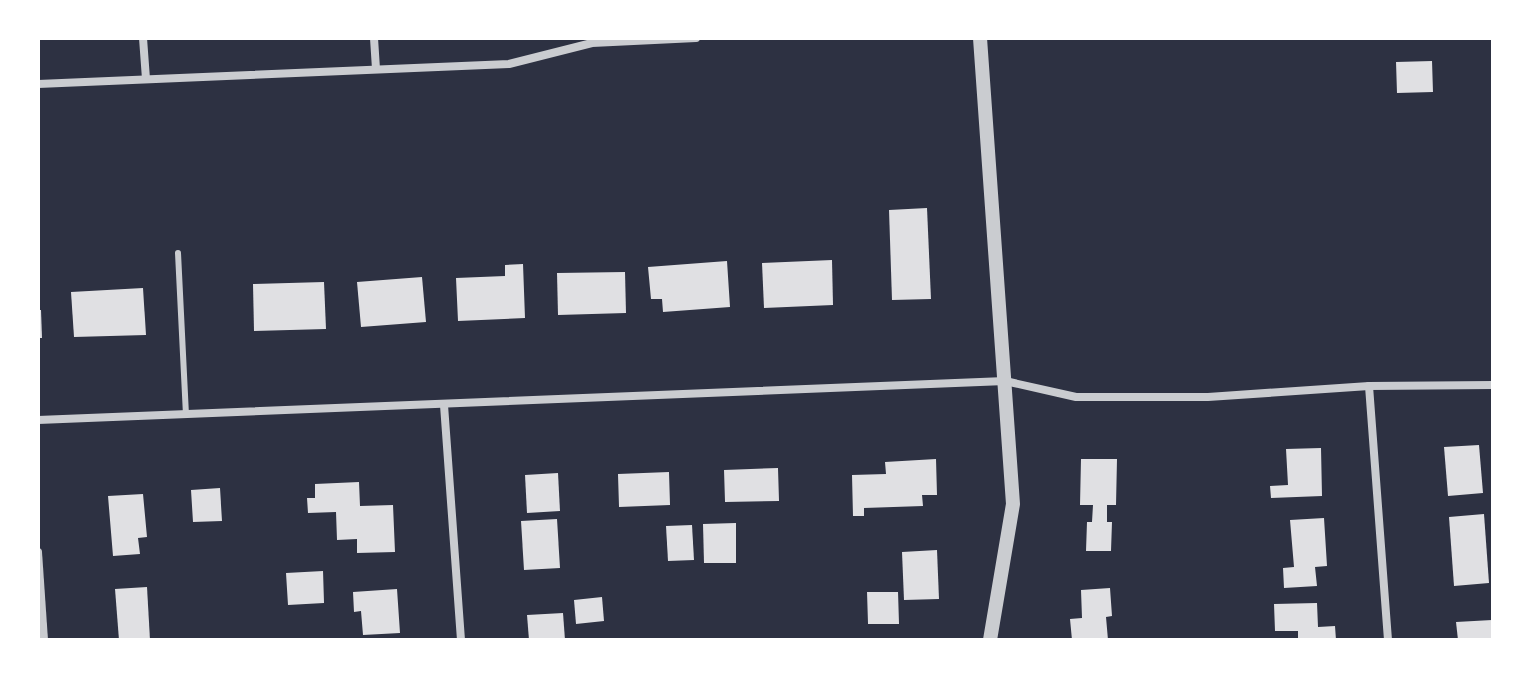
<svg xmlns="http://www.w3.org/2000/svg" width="1531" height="678" viewBox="0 0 1531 678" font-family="Barlow,sans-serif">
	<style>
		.building { fill: #e0e0e3 }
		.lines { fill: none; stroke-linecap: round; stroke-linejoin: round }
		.service { stroke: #caccd0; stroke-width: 6 }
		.minor { stroke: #caccd0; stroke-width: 8 }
		.tertiary { stroke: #caccd0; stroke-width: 14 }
	</style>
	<rect width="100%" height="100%" fill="#2d3142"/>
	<!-- building -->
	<g class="building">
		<polygon points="1432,61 1433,92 1397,93 1396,62"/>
		<polygon points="927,208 931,299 892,300 889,210"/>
		<polygon points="832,260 833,305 764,308 762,263"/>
		<polygon points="727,261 730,307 663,312 662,299 651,299 648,267"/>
		<polygon points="523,264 525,318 458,321 456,278 505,276 505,265"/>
		<polygon points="625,272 626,313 558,315 557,273"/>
		<polygon points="422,277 426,322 361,327 357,282"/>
		<polygon points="324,282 326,329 254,331 253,284"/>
		<polygon points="143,288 146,335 74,337 71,292"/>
		<polygon points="38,310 41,310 42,338 38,338"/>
		<polygon points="1479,445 1483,493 1448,496 1444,447"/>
		<polygon points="1321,448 1322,496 1271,498 1270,486 1288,485 1286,449"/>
		<polygon points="936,459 937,495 922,495 923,506 864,508 864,516 853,516 852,475 886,474 885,462"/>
		<polygon points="1081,459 1117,459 1116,505 1107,505 1107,522 1112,522 1111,551 1086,551 1087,522 1092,522 1093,505 1080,505"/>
		<polygon points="778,468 779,501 725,502 724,470"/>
		<polygon points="669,472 670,505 619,507 618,474"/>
		<polygon points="558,473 560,511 527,513 525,475"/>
		<polygon points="359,482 360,506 393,505 395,552 357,553 357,539 337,540 336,512 308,513 307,498 315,498 315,484"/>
		<polygon points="220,488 222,521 193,522 191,490"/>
		<polygon points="143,494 147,537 138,538 140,554 113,556 108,496"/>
		<polygon points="1484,514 1489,583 1454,586 1449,517"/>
		<polygon points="1324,518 1327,566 1315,567 1317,586 1284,588 1283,568 1294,567 1290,520"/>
		<polygon points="557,519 560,568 524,570 521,521"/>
		<polygon points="736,523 736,563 704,563 703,524"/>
		<polygon points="692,525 694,560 668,561 666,526"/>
		<polygon points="937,550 939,599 904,600 902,552"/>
		<polygon points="323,571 324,603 288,605 286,573"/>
		<polygon points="147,587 150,640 119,640 115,589"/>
		<polygon points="1110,588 1112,616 1106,617 1108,640 1072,640 1070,619 1082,618 1081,590"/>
		<polygon points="397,589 400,633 363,635 361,611 354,612 353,592"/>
		<polygon points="867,592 898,592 899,624 868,624"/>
		<polygon points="602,597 604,621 576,624 574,600"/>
		<polygon points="1317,603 1318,627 1335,626 1336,640 1298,640 1298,631 1275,631 1274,604"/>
		<polygon points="563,613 565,640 529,640 527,615"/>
		<polygon points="1492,620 1493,640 1458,640 1456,622"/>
	</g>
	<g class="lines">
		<!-- service -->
		<polyline class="service" points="178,253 186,415"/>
		<!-- minor -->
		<g class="minor">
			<polyline points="143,38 146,79"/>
			<polyline points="374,38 376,69"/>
			<polyline points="38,84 509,64 592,43 696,38"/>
			<polyline points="1369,386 1388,640"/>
			<polyline points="444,405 461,640"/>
			<polyline points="38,420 1005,381 1076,397 1208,397 1369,386 1493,385"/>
			<polyline points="38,552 44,640"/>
		</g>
		<!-- tertiary -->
		<polyline class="tertiary" points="980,38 1013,504 990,640"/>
	</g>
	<!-- border -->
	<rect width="1531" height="678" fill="none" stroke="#ffffff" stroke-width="80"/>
</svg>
